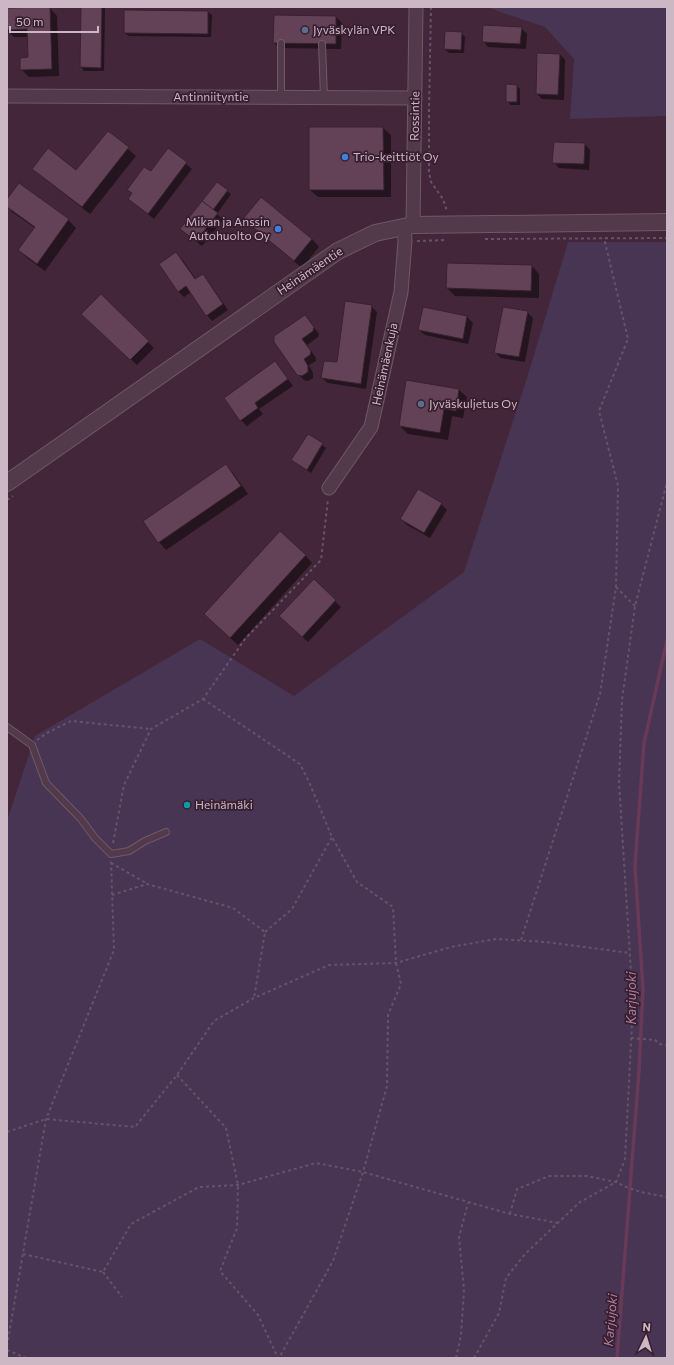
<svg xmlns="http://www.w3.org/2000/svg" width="674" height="1365" viewBox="0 0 674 1365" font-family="Commissioner,sans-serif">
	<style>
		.green { fill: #483553 }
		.shadow { fill: #0007 }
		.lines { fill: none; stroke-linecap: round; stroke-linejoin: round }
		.stream { stroke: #693958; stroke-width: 3.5 }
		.building { fill: #634257; stroke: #392131 }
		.service-casing { stroke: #6f5867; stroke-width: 8 }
		.minor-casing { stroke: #6f5867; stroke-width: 15 }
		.tertiary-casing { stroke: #6f5867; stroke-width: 18 }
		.path { stroke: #67526a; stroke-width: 2; stroke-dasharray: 3 3; stroke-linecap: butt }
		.service { stroke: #523a4a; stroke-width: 6 }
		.minor { stroke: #523a4a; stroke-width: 13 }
		.tertiary { stroke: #523a4a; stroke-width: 16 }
		.service-dot { fill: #5c6f8a; stroke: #381f2f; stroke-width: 1.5 }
		.shop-dot { fill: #3f7fe0; stroke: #381f2f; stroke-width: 1.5 }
		.culture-dot { fill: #0f9aa8; stroke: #381f2f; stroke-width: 1.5 }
		.labels { text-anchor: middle; stroke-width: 3.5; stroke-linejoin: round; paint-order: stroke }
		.poi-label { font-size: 12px; fill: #ccb7c4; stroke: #381f2f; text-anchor: start }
		.street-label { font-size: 12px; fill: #ccb7c4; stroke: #381f2f }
		.water-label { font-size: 13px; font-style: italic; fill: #b37ea1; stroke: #381f2f }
	</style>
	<rect width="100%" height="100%" fill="#432639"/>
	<!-- green -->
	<g class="green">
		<polygon points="486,7 667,7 667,116 570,119 574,59 545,27"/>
		<polygon points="568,242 667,242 667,1358 7,1358 7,821 35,736 200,639 294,696 464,572 527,378"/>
	</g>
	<!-- shadow -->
	<g class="shadow">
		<polygon points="82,7 104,7 105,9 104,71 84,71 81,67"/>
		<polygon points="50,8 57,16 59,76 29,77 21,69 29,58 28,37 14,37 7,30 7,9"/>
		<polygon points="208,12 212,15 211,37 129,36 125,33"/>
		<polygon points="336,17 342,23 341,49 280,48 274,43"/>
		<polygon points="521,28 527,34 526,49 488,47 483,41"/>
		<polygon points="461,33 465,37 464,53 449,53 445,49"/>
		<polygon points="560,54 565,60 564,100 542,99 537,94"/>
		<polygon points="517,86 520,89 520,105 511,105 507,101"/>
		<polygon points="383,128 391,135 391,197 318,197 310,190"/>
		<polygon points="108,132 136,156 90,214 41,176 77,172"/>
		<polygon points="585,144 590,150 589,170 559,168 554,162"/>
		<polygon points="168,149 192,169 154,219 129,199 133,194 128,189 151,173"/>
		<polygon points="227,191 231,194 217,214 223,220 202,246 187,234"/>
		<polygon points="7,201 68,220 76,228 45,271 27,258 19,250 35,228 12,212 7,206"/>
		<polygon points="244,219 312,239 319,247 302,268"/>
		<polygon points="176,253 182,259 196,279 202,275 208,281 228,310 212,321 207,315 191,292 184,297 178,291"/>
		<polygon points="532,266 539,274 539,298 455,296 447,288"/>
		<polygon points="101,296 154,348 137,365 88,320"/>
		<polygon points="371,306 377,312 366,389 328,383 322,378 338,363"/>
		<polygon points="527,312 533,318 525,362 501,358 495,352"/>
		<polygon points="305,316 319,334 318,337 307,345 316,358 316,361 309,365 313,373 313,378 308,381 304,380 298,374 275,342"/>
		<polygon points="467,317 473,323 468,344 425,335 419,330"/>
		<polygon points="280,368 293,386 259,409 263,414 247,426 241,420"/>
		<polygon points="407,381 459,390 467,397 463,418 452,416 448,440 408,434 400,426"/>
		<polygon points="308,435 326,448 311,473 293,460"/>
		<polygon points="226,465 233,473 248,494 166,550 159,542"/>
		<polygon points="441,504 447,510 430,538 407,525 401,519"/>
		<polygon points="305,555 312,563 238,645 213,622"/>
		<polygon points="314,581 341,607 308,642 280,616"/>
	</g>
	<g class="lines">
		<!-- stream -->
		<polyline class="stream" points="617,1358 639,1071 643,989 635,866 644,743 667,640"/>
	</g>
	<!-- building -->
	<g class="building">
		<polygon points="50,7 52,69 20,70 20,58 28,57 27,29 7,30 7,8"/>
		<polygon points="81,7 102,7 101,68 80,67"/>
		<polygon points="124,10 208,11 208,34 124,33"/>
		<polygon points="274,15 336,16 336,44 273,43"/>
		<polygon points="483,25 522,27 520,44 482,42"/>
		<polygon points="445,31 462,32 461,50 444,49"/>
		<polygon points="537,53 560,54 558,95 536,94"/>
		<polygon points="506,84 517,85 517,102 506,102"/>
		<polygon points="309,127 383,127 384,190 309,190"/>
		<polygon points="108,131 129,147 82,207 32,169 48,148 76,170"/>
		<polygon points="554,142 585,143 584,164 552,163"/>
		<polygon points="168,148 187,162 148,214 128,199 132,193 127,190 144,167 151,171"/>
		<polygon points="217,182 228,190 213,210 202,201"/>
		<polygon points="19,183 69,219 37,264 18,250 35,227 7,207 7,199"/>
		<polygon points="261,197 312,239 294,261 243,219"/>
		<polygon points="202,201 218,213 196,241 180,229"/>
		<polygon points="176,252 195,279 203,274 223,304 206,316 186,286 178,292 159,264"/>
		<polygon points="447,263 532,265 531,291 446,288"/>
		<polygon points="101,294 149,341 130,360 81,314"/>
		<polygon points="345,301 372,305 361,384 321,378 324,361 337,362"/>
		<polygon points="423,307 467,316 463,339 418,330"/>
		<polygon points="503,307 528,311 519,357 494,353"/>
		<polygon points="305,315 314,327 313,331 302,339 311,351 310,355 304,359 308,366 308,372 302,376 297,375 274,342 274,336"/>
		<polygon points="275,361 288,379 255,403 258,408 240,421 224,398"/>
		<polygon points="406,380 459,389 456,411 444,409 440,433 399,426"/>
		<polygon points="308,434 323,443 307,470 291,460"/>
		<polygon points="226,464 241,486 158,543 143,521"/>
		<polygon points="418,489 442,503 424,533 400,519"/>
		<polygon points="280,531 306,555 230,638 204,614"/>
		<polygon points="314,579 336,600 302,637 279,616"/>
	</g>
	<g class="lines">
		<defs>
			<g id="service">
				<polyline points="322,44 324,97"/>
				<polyline points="281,97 281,43"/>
				<polyline points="7,727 32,745 46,783 81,819 95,838 111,854 129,851 145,841 166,832"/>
			</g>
			<g id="minor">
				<polyline points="7,96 415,98"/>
				<polyline points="413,225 416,7"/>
				<polyline points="329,488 371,427 401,292 405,241 404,226"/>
			</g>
			<polyline id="tertiary" points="7,483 338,251 375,233 413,225 667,222"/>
		</defs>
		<!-- service casing -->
		<use href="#service" class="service-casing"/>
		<!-- minor casing -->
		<use href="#minor" class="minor-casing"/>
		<!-- tertiary casing -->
		<use href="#tertiary" class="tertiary-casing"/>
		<!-- path -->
		<g class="path">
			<polyline points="431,7 429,109 429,172 431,182 443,199 447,211"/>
			<polyline points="485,239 667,238"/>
			<polyline points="417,241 447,240"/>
			<polyline points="7,500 13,496"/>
			<polyline points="616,587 635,606"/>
			<polyline points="203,699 300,764 309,782 332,837 357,882 393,907 396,963 401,984 388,1015 387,1086 363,1172 333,1261 279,1358"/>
			<polyline points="37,740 47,733 71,721 151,729"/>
			<polyline points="113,843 124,785 151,729 203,699 245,639 321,560 328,499"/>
			<polyline points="111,863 146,883"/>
			<polyline points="112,895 147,884 233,908 265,932 254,998"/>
			<polyline points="265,932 292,909 332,837"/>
			<polyline points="521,940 600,694 616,587 618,486 599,411 628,339 604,238"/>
			<polyline points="631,1038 655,1040 659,1044 667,1045"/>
			<polyline points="177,1075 226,1128 238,1185 237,1228 220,1271 258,1315 278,1358"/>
			<polyline points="7,1132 46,1119 135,1127 177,1075 214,1021 254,998 329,965 396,963 451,947 496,939 546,942 630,953"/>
			<polyline points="510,1214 517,1189 549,1176 587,1176 616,1182 626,1187 641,1192 667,1197"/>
			<polyline points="23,1254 103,1272 131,1224 199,1187 238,1185 316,1163 363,1172 510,1214 558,1223"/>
			<polyline points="103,1272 122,1297"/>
			<polyline points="7,1346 46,1119 114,950 111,861"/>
			<polyline points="7,1350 26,1358"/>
			<polyline points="456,1358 461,1335 464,1290 459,1237 468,1203"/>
			<polyline points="474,1358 499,1313 506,1278 525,1254 580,1202 616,1182 625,1159 633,1004 619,783 622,700 635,606 667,482"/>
		</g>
		<!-- service -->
		<use href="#service" class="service"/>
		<!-- minor -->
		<use href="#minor" class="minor"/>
		<!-- tertiary -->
		<use href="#tertiary" class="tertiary"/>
	</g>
	<!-- markers -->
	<g class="service-dot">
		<circle cx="305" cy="30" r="4"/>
		<circle cx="421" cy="404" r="4"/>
	</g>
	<g class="shop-dot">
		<circle cx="345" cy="157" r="4"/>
		<circle cx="278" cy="229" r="4"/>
	</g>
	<circle class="culture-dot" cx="187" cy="805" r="4"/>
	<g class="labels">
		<!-- poi labels -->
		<g class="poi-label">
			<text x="313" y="34">Jyväskylän VPK</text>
			<text x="353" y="161">Trio-keittiöt Oy</text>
			<text x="270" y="226" text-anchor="end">Mikan ja Anssin<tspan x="270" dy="14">Autohuolto Oy</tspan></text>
			<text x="429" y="408">Jyväskuljetus Oy</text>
			<text x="195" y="809">Heinämäki</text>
		</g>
		<!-- street labels -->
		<g class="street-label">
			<text x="211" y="101">Antinniityntie</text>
			<text transform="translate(415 116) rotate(-89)" y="4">Rossintie</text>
			<text transform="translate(310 271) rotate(-34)" y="4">Heinämäentie</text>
			<text transform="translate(385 364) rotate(-78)" y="4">Heinämäenkuja</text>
		</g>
		<!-- water labels -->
		<g class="water-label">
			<text transform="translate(631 998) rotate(-90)" y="5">Karjujoki</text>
			<text transform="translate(610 1320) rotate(-85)" y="5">Karjujoki</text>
		</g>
	</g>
	<!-- border -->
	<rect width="674" height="1365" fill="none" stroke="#ccb7c4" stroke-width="16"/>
	<!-- north arrow -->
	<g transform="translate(646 1337) rotate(4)" stroke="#381f2f" stroke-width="3" paint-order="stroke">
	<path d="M0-3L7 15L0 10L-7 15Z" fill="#ccb7c4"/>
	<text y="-6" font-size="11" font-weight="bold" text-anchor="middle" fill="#ccb7c4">N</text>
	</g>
	<!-- scale -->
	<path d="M10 26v6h88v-6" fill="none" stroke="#ccb7c4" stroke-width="2"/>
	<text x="16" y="26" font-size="12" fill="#ccb7c4" stroke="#381f2f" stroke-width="3" paint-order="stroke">50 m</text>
</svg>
